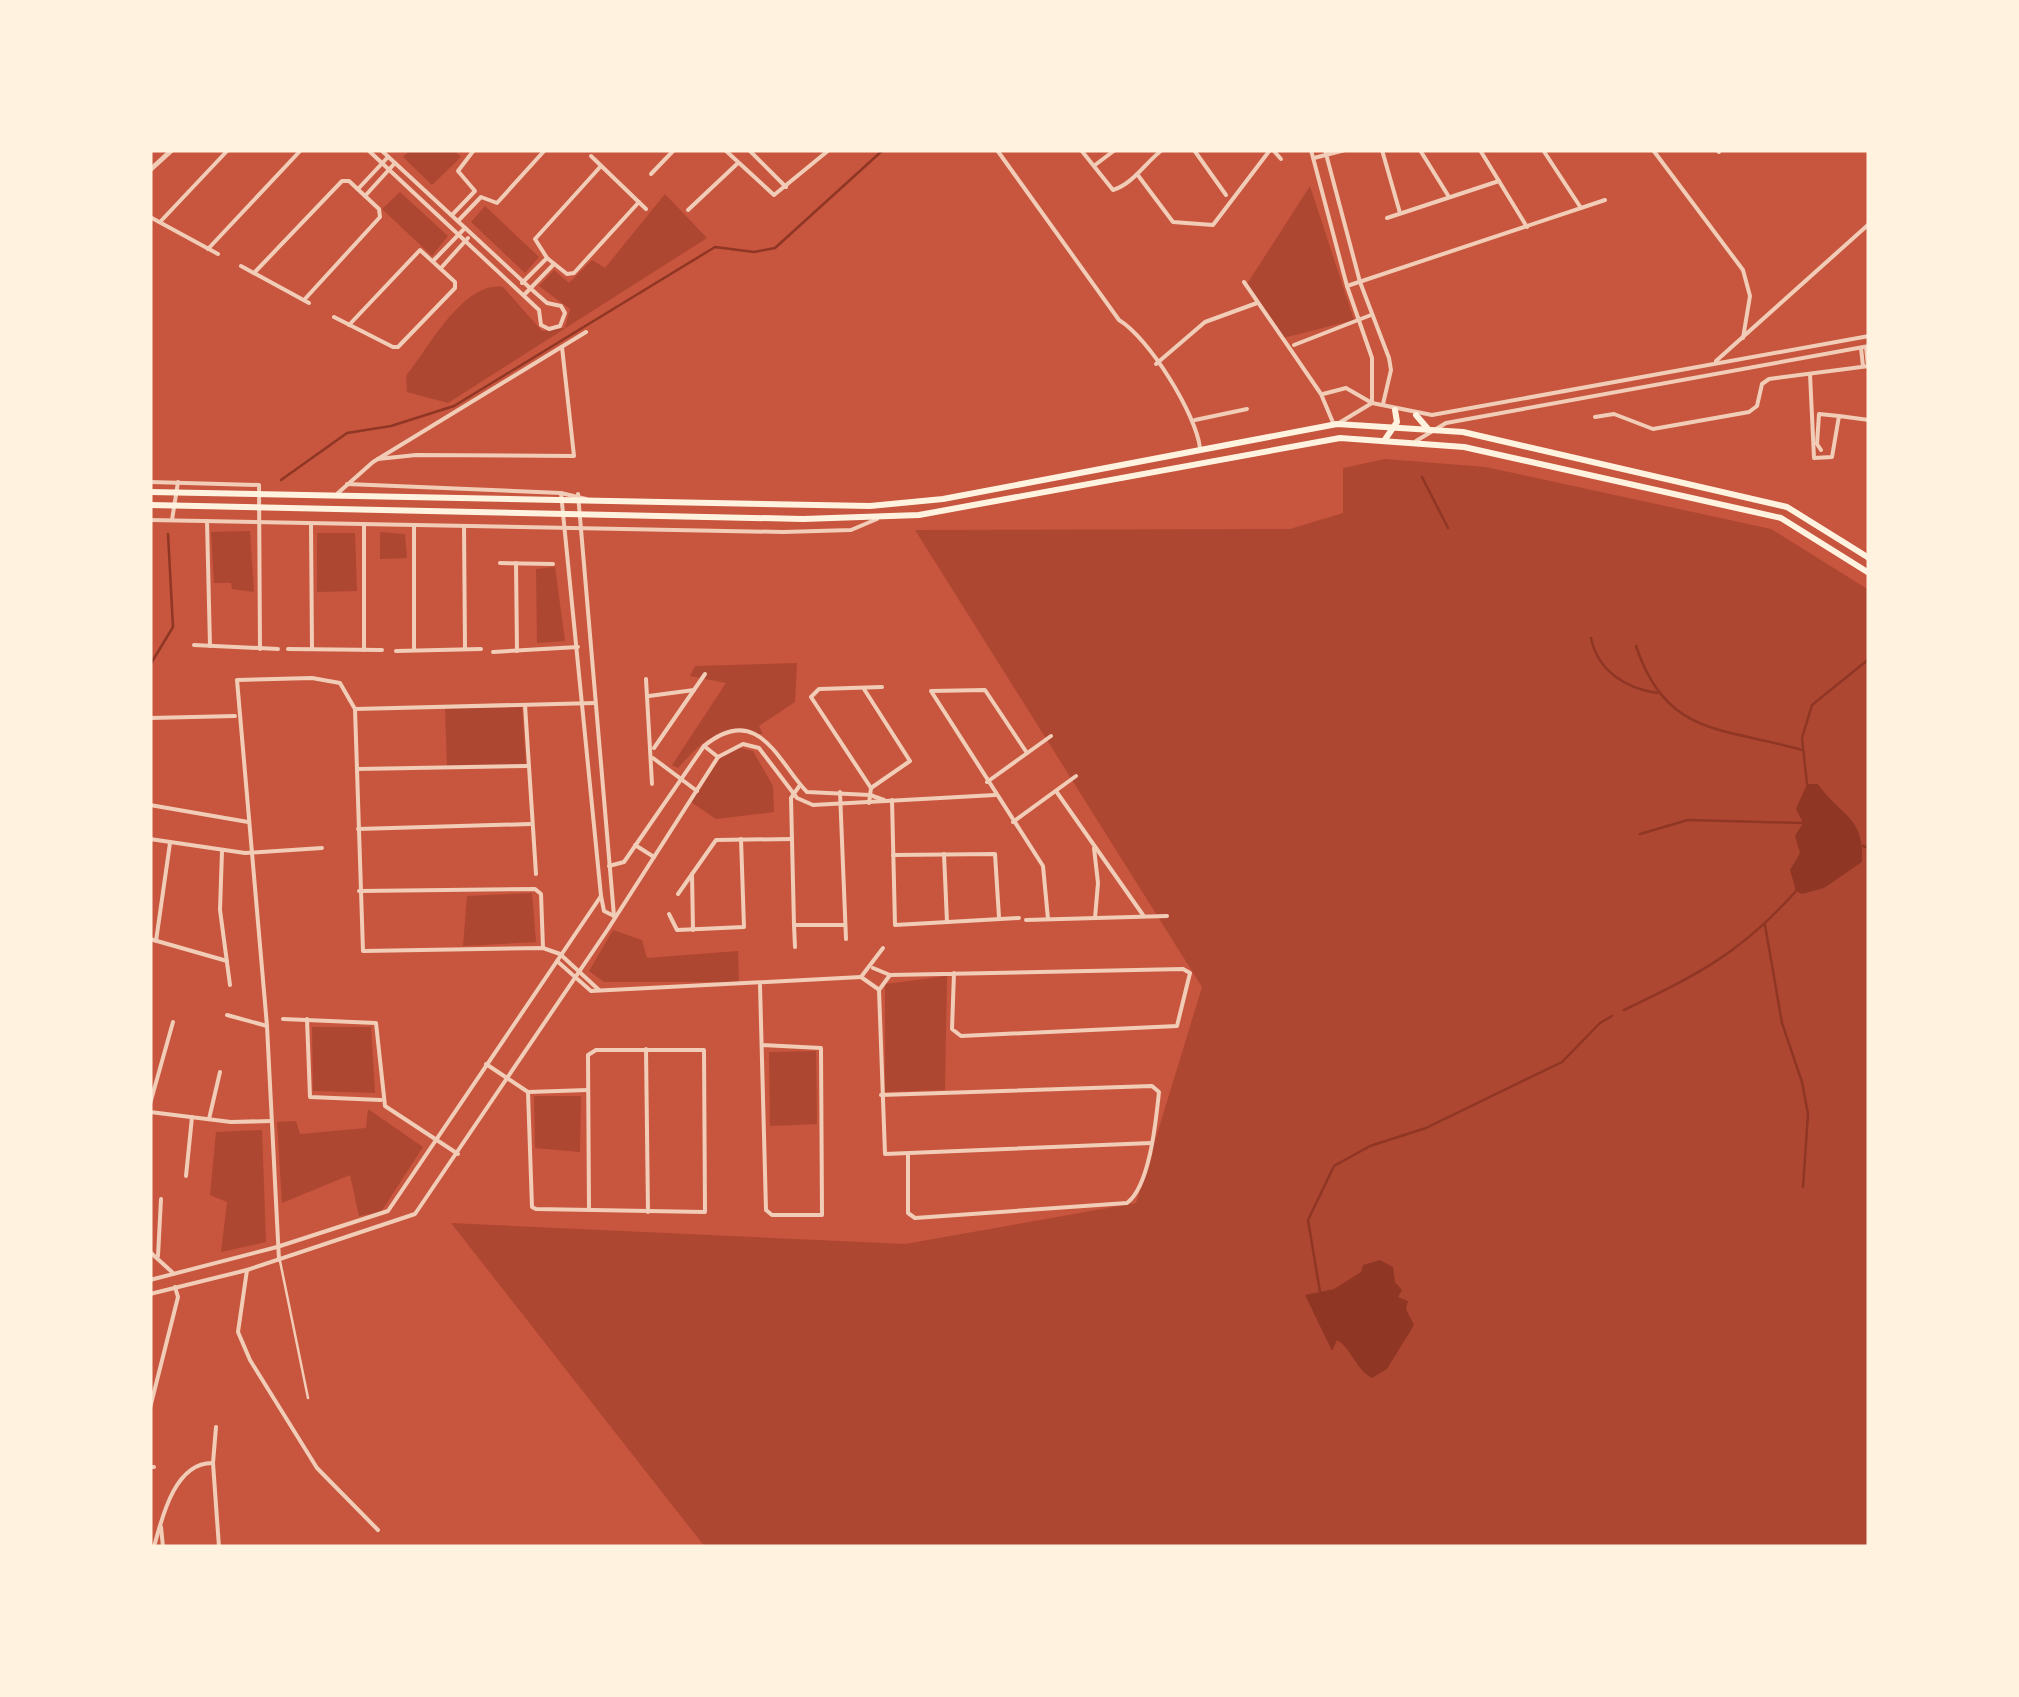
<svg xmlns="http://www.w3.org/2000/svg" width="2019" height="1697" viewBox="0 0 2019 1697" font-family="'Space Grotesk',sans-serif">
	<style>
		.green { fill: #ae4732 }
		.water { fill: #8f3625 }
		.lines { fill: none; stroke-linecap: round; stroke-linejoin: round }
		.stream { stroke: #8f3625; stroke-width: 2.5 }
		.service { stroke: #f1ccb7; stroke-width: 2.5 }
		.minor { stroke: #f1ccb7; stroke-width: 4 }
		.tertiary { stroke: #f1ccb7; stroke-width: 5 }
		.secondary { stroke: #fff3e0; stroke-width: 6 }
	</style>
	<rect width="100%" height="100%" fill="#c8553d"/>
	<!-- green -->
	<g class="green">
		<polygon points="410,150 454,150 461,157 432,185 403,157"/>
		<polygon points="1310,186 1354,320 1283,338 1245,287"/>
		<polygon points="400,192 448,236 432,256 382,209"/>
		<path d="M665,194L707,238L448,403L407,392L406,376C429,348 463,281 503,287L542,331L565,328L570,309L539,286L554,270L569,283L592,260L605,268Z"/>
		<polygon points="485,206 539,257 525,273 471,222"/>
		<polygon points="1385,459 1486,467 1771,529 1869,590 1869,1547 705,1547 451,1223 905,1244 1136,1203 1202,987 915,530 1290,529 1343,513 1343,468"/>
		<polygon points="250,531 254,592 232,589 231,583 214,583 211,532"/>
		<polygon points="380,532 405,534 407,558 380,559"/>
		<polygon points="317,533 355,533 357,591 317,592"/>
		<polygon points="555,567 565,641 537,643 536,569"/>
		<path d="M797,663L795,702L759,726L763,734C714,731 711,732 678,768L672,765L726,683L690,676L695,666Z"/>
		<polygon points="522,707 526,766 447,767 445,708"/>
		<polygon points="737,747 753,751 773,786 774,812 716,819 691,802 723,754"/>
		<polygon points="532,893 536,942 463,946 467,896"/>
		<polygon points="613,930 642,940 647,958 738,951 739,982 604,982 589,971"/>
		<polygon points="947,976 945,1090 885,1092 885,984"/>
		<polygon points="312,1027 371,1027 375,1093 313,1091"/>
		<polygon points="816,1051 817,1124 770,1126 769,1052"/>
		<polygon points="534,1096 581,1096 580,1152 535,1148"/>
		<polygon points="368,1109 423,1147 381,1212 359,1216 350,1175 282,1203 277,1122 296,1121 300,1134 366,1128"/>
		<polygon points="262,1130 266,1242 221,1252 227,1202 210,1195 216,1132"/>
	</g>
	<!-- water -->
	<g class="water">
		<path d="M1807,784H1818C1840,816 1865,816 1862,862L1824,888L1802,894L1796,891L1790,870L1800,853L1795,836L1803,823L1796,809Z"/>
		<path d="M1380,1260L1393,1267L1395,1282L1402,1290L1398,1297L1408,1301L1406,1309L1414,1325L1387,1369L1372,1378C1354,1368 1353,1350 1337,1340L1332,1351L1305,1295L1334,1289L1361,1272L1363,1265Z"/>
	</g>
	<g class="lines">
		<!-- stream -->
		<g class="stream">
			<polyline points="1422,477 1448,528"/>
			<polyline points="281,480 347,433 391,426 454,406 715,247 754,252 775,248 883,150"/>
			<path d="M1591,638C1598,671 1625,688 1657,693"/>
			<path d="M1636,646C1666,737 1723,727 1802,750"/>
			<polyline points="150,665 173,627 168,534"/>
			<polyline points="1807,784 1802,738 1812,705 1869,659"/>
			<polyline points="1640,834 1688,820 1803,823"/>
			<polyline points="1863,846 1869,848"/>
			<polyline points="1765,925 1782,1023 1802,1082 1808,1114 1803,1187"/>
			<path d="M1624,1010C1697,975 1741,953 1796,891"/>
			<polyline points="1320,1292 1308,1220 1334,1166 1370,1146 1426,1128 1562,1062 1600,1023 1612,1016"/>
		</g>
		<!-- service -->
		<polyline class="service" points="280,1261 308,1398"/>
		<!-- minor -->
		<g class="minor">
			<polyline points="368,150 539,310 541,325 549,329 560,326 565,313 561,306 547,303 530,288 381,150"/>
			<polyline points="725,150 774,195 829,150"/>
			<polyline points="749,150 786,187"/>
			<path d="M997,150L1119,320C1149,338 1196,414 1200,448"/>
			<path d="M1081,150L1113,190C1133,184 1145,163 1162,150"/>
			<polyline points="1194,150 1226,195"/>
			<polyline points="1273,150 1281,159"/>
			<polyline points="1311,150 1347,286 1372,358 1372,403"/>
			<polyline points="1325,150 1360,282 1389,358 1391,370 1383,404"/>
			<polyline points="1382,150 1400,213"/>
			<polyline points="1420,150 1449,197"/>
			<polyline points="1480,150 1527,227"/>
			<polyline points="1543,150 1581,208"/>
			<polyline points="1653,150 1743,270 1750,296 1743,338"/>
			<polyline points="1717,150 1719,152"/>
			<polyline points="1868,150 1869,151"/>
			<polyline points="591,156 646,209"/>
			<polyline points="1314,158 1345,150"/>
			<polyline points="1095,165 1115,150"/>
			<polyline points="601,166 535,239 547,258 567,274 574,273 639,202"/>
			<polyline points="651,174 674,150"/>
			<polyline points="1137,174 1173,222 1213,225 1270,150"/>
			<polyline points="358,189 388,157"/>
			<polyline points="365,196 395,163"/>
			<polyline points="688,210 738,163"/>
			<polyline points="452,215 475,191 458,171 474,150"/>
			<polyline points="150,217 218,254"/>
			<polyline points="1387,218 1499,181"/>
			<polyline points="458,221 481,197 497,203 545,150"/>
			<polyline points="160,222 228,150"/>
			<polyline points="208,249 301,150"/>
			<polyline points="434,260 465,228"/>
			<polyline points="241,266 309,303"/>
			<polyline points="441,268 468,238"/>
			<polyline points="254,273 342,181 349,181 379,209 380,217 304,300"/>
			<polyline points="1244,282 1321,394 1334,425"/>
			<polyline points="522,283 547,258"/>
			<polyline points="1347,286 1605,200"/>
			<polyline points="524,295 554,264"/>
			<polyline points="334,317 393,347 398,347 455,288 455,282 420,250 349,325"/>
			<polyline points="1294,345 1371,315"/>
			<polyline points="1866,347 1868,366"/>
			<polyline points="1861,348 1863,366"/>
			<polyline points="1716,361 1869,224"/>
			<polyline points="1156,364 1205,322 1257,303"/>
			<polyline points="1810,374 1814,458 1832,457 1839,416 1869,420"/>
			<polyline points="1323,394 1346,388 1372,403"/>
			<polyline points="1595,417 1614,414 1653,429 1749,412 1757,406 1762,384 1769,379 1869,366"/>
			<polyline points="1195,420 1247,409"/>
			<polyline points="1339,423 1372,403 1432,415 1869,336"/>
			<polyline points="1416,441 1446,423 1869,346"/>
			<polyline points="1821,450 1817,444 1819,414 1839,416"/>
			<polyline points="378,459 416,455 574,456 562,347"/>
			<polyline points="150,482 259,485 260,649"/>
			<polyline points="347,484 561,493 586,499"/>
			<polyline points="338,493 373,462 586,332"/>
			<polyline points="561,493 601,896 604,911 614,916"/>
			<polyline points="578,494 614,916"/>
			<polyline points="150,520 783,532 851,530 877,519"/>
			<polyline points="172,520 178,482"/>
			<polyline points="207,521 210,646"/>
			<polyline points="311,524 312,649"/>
			<polyline points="414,525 414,650"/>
			<polyline points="464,526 465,649"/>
			<polyline points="500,563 553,564"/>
			<polyline points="516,563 517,651"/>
			<polyline points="194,645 278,649"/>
			<polyline points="288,649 382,650"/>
			<polyline points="364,650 364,524"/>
			<polyline points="396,651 481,649"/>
			<polyline points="493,652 578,647"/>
			<polyline points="646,679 652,784"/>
			<polyline points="864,689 910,761 871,788"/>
			<polyline points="649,696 694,690"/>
			<polyline points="525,705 536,874"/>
			<polyline points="355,709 595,703"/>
			<polyline points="150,718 235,716"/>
			<polyline points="704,746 718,757"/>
			<polyline points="654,748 705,674"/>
			<polyline points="1027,753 985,690 931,691 1043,866 1048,919"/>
			<polyline points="653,758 697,791"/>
			<polyline points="357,769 527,766"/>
			<polyline points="987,782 1051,736"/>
			<polyline points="800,785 791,798 794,925 845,925"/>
			<polyline points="1056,791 1143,915"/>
			<polyline points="840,792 846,939"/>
			<polyline points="892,800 895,925 1019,918"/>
			<polyline points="869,803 871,788 811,697 819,689 882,687"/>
			<polyline points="150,805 248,822"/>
			<polyline points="1013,822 1076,776"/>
			<polyline points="358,829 530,824"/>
			<polyline points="150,839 245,853 322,848"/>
			<polyline points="635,845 654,857"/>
			<polyline points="1094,848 1098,883 1095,918"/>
			<polyline points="222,851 220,910 230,985"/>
			<polyline points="944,854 947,922"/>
			<polyline points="893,855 995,854 999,917"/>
			<path d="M609,866L624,862L704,746C759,701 779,764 807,792L870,795L884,800"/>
			<polyline points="692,874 693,930"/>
			<polyline points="359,891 535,889 541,894 543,948"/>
			<polyline points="678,894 716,840 792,839"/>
			<polyline points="669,914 677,930 744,927 741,839"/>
			<polyline points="1026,920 1167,916"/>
			<polyline points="794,925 795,947"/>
			<polyline points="150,939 227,961"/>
			<polyline points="156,941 170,843"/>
			<polyline points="557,961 591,991 861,977"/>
			<polyline points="873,968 890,975 1183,969 1190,973 1177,1026 961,1036 952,1029 954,973"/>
			<polyline points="861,977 883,948"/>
			<polyline points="861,977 878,989"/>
			<polyline points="760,985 766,1210 772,1215 822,1215 821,1048 762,1045"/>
			<polyline points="879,990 885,1154 1151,1143"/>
			<polyline points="879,990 890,975"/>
			<polyline points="227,1015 267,1026"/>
			<polyline points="283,1019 376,1023 385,1106 458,1154"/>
			<polyline points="307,1019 310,1097 381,1100"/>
			<polyline points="646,1049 648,1212"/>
			<polyline points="486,1064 528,1092 588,1090"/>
			<polyline points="528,1092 532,1207 536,1209 705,1212 704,1050 596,1050 588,1055 589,1210"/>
			<path d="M881,1095L1152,1086L1159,1092C1156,1120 1150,1186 1127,1203L915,1218L908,1213V1154"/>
			<polyline points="150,1104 173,1022"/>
			<polyline points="150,1112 231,1122 271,1121"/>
			<polyline points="209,1119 220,1072"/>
			<polyline points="186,1176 192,1117"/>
			<polyline points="150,1252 172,1272"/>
			<polyline points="158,1256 161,1199"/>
			<polyline points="279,1260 267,1026 237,680 312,678 340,683 355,709 363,951 543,948 560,954 599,990"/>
			<polyline points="247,1270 238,1332 250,1360 317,1468 378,1530"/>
			<polyline points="150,1280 277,1247 388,1211 601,896"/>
			<polyline points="150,1294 247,1270 415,1214 608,929 718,757 743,744 759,748 797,798 813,805 995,795"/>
			<polyline points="150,1408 178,1297 175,1287"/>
			<polyline points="216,1427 213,1463 219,1547"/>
			<polyline points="150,1467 154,1467"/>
			<polyline points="161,1527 163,1547"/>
			<path d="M154,1547C162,1517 175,1462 213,1463"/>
		</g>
		<!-- tertiary -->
		<g class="tertiary">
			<polyline points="150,151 151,150"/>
			<polyline points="150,170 172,150"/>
		</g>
		<!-- secondary -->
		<g class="secondary">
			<polyline points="1416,415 1428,429"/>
			<polyline points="1384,441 1397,422 1395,410"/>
			<polyline points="150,492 870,506 943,499 1337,424 1463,432 1787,507 1869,558"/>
			<polyline points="150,505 803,519 919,515 1340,438 1464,447 1781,518 1869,573"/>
		</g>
	</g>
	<!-- border -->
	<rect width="2019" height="1697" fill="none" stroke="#fff3e0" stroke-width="305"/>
</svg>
